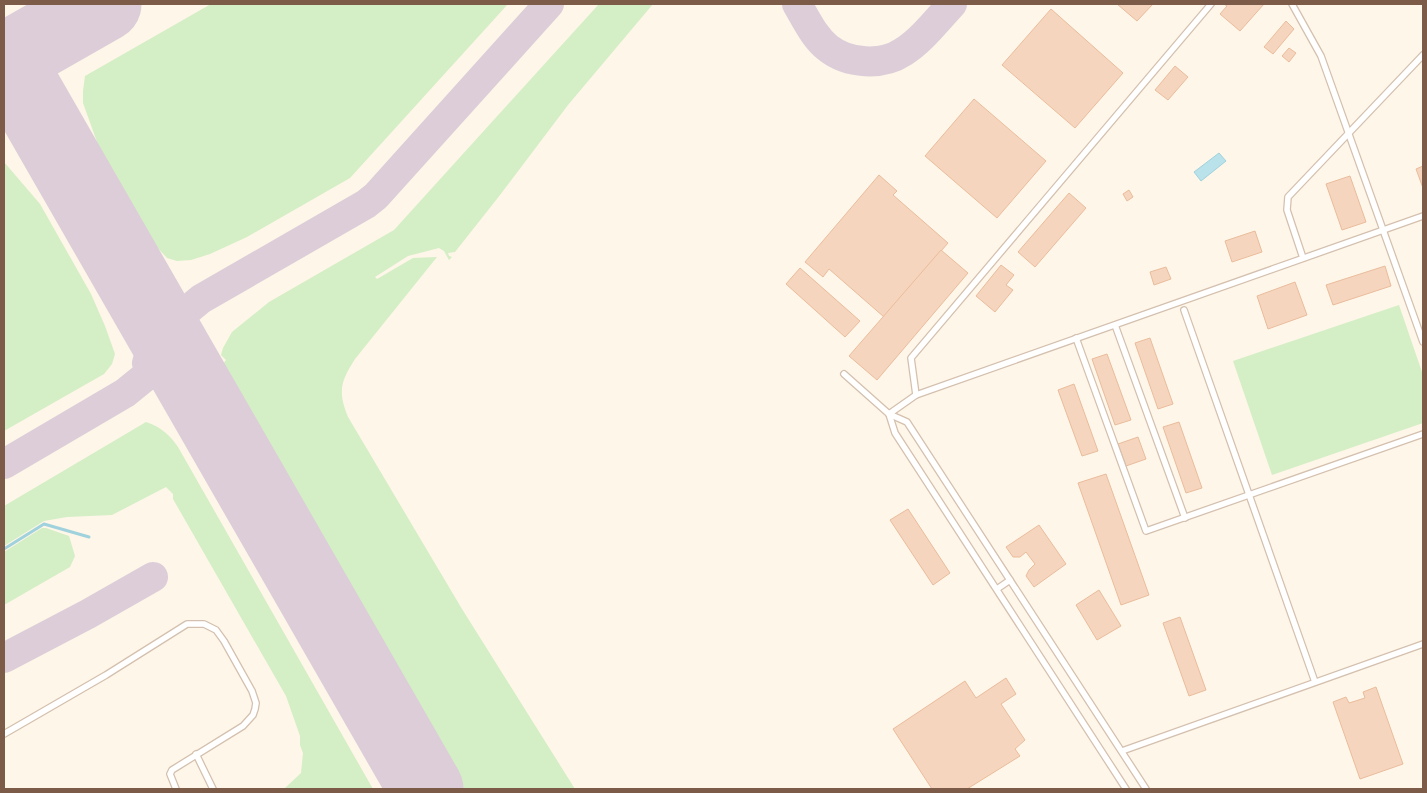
<svg xmlns="http://www.w3.org/2000/svg" width="1427" height="793" viewBox="0 0 1427 793" font-family="'Open Sans',sans-serif">
	<style>
		.green { fill: #d4eec5 }
		.water { fill: #bae2ea; stroke: #a0d2dd }
		.lines { fill: none; stroke-linecap: round; stroke-linejoin: round }
		.stream { stroke: #a0d2dd; stroke-width: 3 }
		.taxiway { stroke: #dccdd9; stroke-width: 30 }
		.runway { stroke: #dccdd9; stroke-width: 75 }
		.building { fill: #f6d5be; stroke: #eabc9c }
		.lane-casing { stroke: #d4c0af; stroke-width: 8 }
		.lane { stroke: #fff; stroke-width: 5.5 }
	</style>
	<rect width="100%" height="100%" fill="#fef6e8"/>
	<!-- green -->
	<g class="green">
		<polygon points="211,4 508,4 350,178 247,237 210,254 191,260 177,261 167,258 154,244 151,237 143,234 105,164 83,103 83,91 85,76"/>
		<path d="M599,4H653L568,105L500,195L455,252L448,253L449,256L452,257L449,260L444,251L439,248L408,256L375,277L377,279L413,258L437,257L355,359C340,382 338,392 348,417L462,609L575,789H463L229,385L233,380L223,364L226,360L221,355L223,348L232,332L269,302L394,230Z"/>
		<polygon points="4,162 40,204 91,294 105,326 115,354 112,364 104,374 4,431"/>
		<polygon points="1399,305 1423,375 1423,423 1272,475 1233,361"/>
		<path d="M146,422C161,427 170,435 178,447L373,789H284L301,773L303,753L300,745V736L286,696L173,499V494L166,487L112,515L67,517L44,521L4,546V506Z"/>
		<polygon points="42,528 46,528 69,536 75,556 70,567 4,605 4,552"/>
	</g>
	<!-- water -->
	<polygon class="water" points="1219,153 1226,161 1201,181 1194,172"/>
	<g class="lines">
		<!-- stream -->
		<polyline class="stream" points="4,549 44,524 89,537"/>
		<!-- taxiway -->
		<g class="taxiway">
			<path d="M797,4C806,19 814,37 828,48C848,64 882,66 903,52C922,40 937,20 952,4"/>
			<polyline points="4,92 35,110"/>
			<path d="M35,110C33,105 30,100 29,95C22,71 40,45 58,30"/>
			<path d="M132,278C142,305 158,334 147,363"/>
			<polyline points="4,464 125,393 146,376 155,361 166,337 178,318 201,299 366,204 376,196 549,4"/>
			<polyline points="4,658 88,614 153,577"/>
		</g>
		<!-- runway -->
		<g class="runway">
			<polyline points="4,55 426,789"/>
			<polyline points="4,61 104,4"/>
		</g>
	</g>
	<!-- building -->
	<g class="building">
		<polygon points="1117,4 1153,4 1137,21"/>
		<polygon points="1224,4 1264,4 1240,31 1220,14 1227,6"/>
		<polygon points="1051,9 1123,73 1075,128 1002,65"/>
		<polygon points="1286,21 1294,29 1273,54 1264,47"/>
		<polygon points="1289,48 1296,53 1289,62 1282,56"/>
		<polygon points="1175,66 1188,77 1168,100 1155,90"/>
		<polygon points="974,99 1046,161 997,218 925,156"/>
		<polygon points="1423,166 1423,188 1416,169"/>
		<polygon points="879,175 897,191 893,195 948,243 884,317 829,269 823,277 805,262"/>
		<polygon points="1350,176 1366,222 1342,230 1326,184"/>
		<polygon points="1129,190 1133,197 1127,201 1123,194"/>
		<polygon points="1069,193 1086,208 1035,267 1018,252"/>
		<polygon points="1255,231 1262,252 1232,262 1225,241"/>
		<polygon points="941,250 968,273 877,380 849,356"/>
		<polygon points="1001,265 1014,275 1006,285 1013,290 995,312 976,296"/>
		<polygon points="1385,266 1391,286 1333,305 1326,285"/>
		<polygon points="1166,267 1171,279 1154,285 1150,272"/>
		<polygon points="800,268 860,321 845,337 786,284"/>
		<polygon points="1295,282 1307,315 1268,329 1257,296"/>
		<polygon points="1150,338 1173,404 1158,409 1135,343"/>
		<polygon points="1107,354 1131,420 1115,425 1092,359"/>
		<polygon points="1074,384 1098,451 1082,456 1058,390"/>
		<polygon points="1179,422 1202,488 1186,493 1163,427"/>
		<polygon points="1138,437 1146,459 1126,466 1118,444"/>
		<polygon points="1106,474 1149,595 1121,605 1078,483"/>
		<polygon points="908,509 950,573 933,585 890,520"/>
		<polygon points="1039,525 1066,564 1034,587 1026,576 1029,570 1035,564 1026,552 1020,557 1013,557 1006,547"/>
		<polygon points="1099,590 1121,626 1097,640 1076,605"/>
		<polygon points="1180,617 1206,690 1189,696 1163,623"/>
		<polygon points="1006,678 1016,694 1001,704 1025,740 1015,749 1020,756 967,789 932,789 893,729 965,681 976,698"/>
		<polygon points="1376,687 1403,764 1360,779 1333,702 1346,697 1349,703 1365,698 1363,692"/>
	</g>
	<g class="lines">
		<defs>
			<g id="lane">
				<polyline points="1292,4 1321,56 1423,342"/>
				<polyline points="1303,258 1287,210 1288,197 1423,55"/>
				<polyline points="1184,310 1315,682"/>
				<polyline points="1115,325 1185,518"/>
				<polyline points="1076,338 1146,531 1423,434"/>
				<polyline points="844,374 889,414 907,422 1146,789"/>
				<polyline points="916,395 1423,216"/>
				<polyline points="889,414 916,395 911,358 1211,4"/>
				<polyline points="889,414 895,433 1126,789"/>
				<polyline points="997,589 1010,580"/>
				<polyline points="4,734 106,675 187,624 204,624 216,630 224,641 252,691 256,703 255,709 253,715 243,726 172,770 170,774 176,789"/>
				<polyline points="1122,751 1423,644"/>
				<polyline points="196,754 213,789"/>
			</g>
		</defs>
		<!-- lane casing -->
		<use href="#lane" class="lane-casing"/>
		<!-- lane -->
		<use href="#lane" class="lane"/>
	</g>
	<!-- border -->
	<rect width="1427" height="793" fill="none" stroke="#7c5c49" stroke-width="10"/>
</svg>
